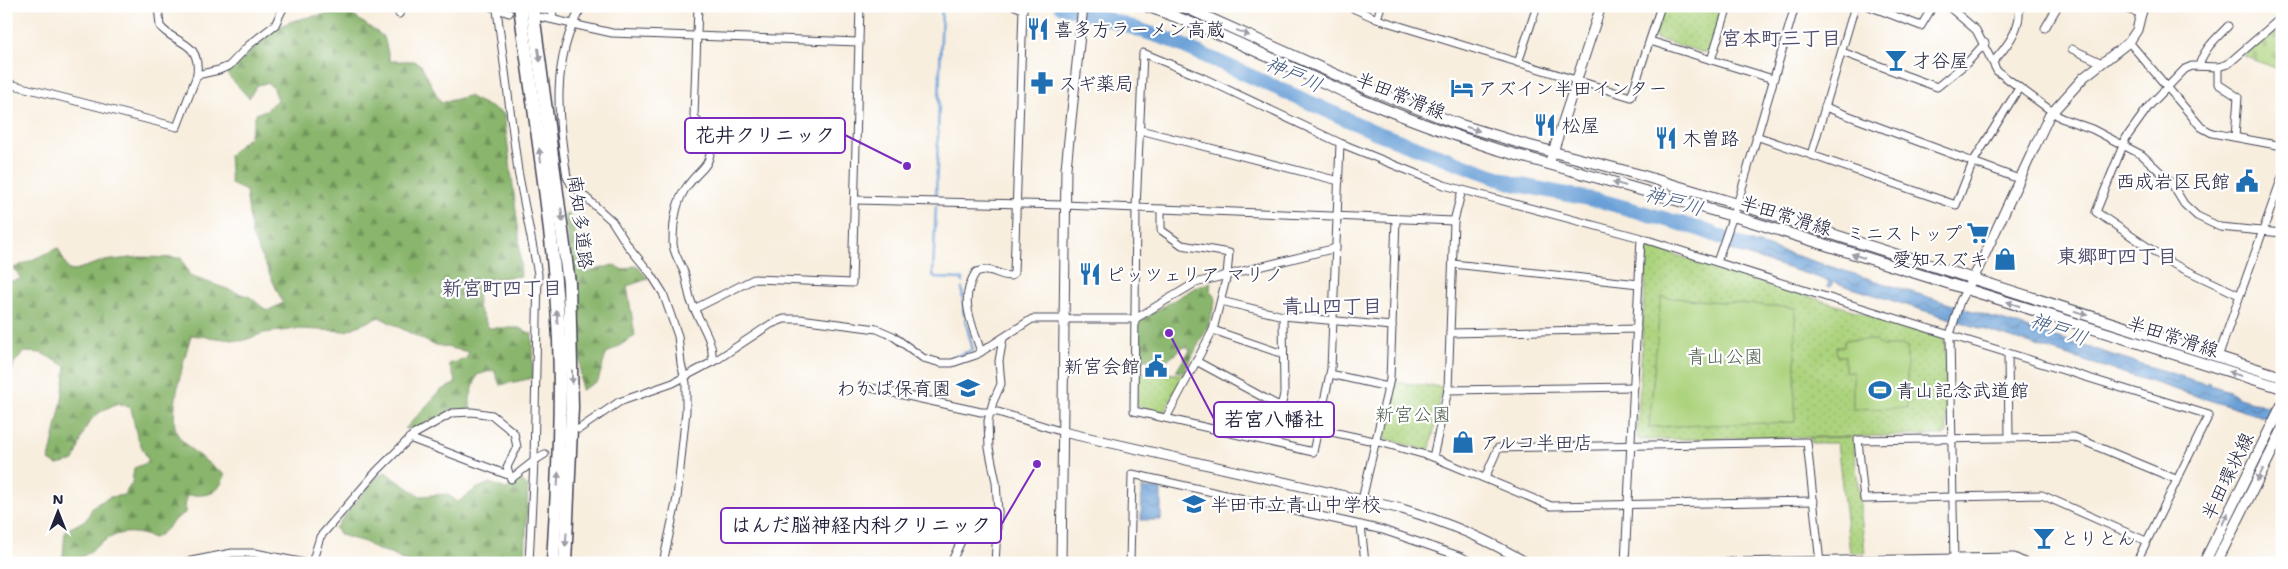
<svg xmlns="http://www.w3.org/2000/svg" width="2288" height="569" viewBox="0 0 2288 569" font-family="'Shantell Sans','Klee One',sans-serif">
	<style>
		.forest { fill: url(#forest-firs); stroke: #566c54 }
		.cemetery { fill: url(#cemetery-stones); stroke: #677a5c }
		.park { fill: url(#park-dots); stroke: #677a5c }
		.garden { fill: #acd37d; stroke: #677a5c }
		.water { fill: url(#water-waves); stroke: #466189 }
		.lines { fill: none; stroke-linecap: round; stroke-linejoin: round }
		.stream { stroke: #6ba0d7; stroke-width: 2.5 }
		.river { stroke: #6ba0d7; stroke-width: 15 }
		.minor-casing { stroke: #424153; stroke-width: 9 }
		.tertiary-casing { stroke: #424153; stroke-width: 11 }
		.secondary-casing { stroke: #424153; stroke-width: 12 }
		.primary-casing { stroke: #424153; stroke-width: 12 }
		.motorway-casing { stroke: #424153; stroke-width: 15 }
		.minor { stroke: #fff; stroke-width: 7 }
		.tertiary { stroke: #fff; stroke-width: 9 }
		.secondary { stroke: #fff; stroke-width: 10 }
		.primary { stroke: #fff; stroke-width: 10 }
		.motorway { stroke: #fff; stroke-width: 12 }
		.oneway { fill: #9c9ca7 }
		.labels { text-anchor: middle; stroke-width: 4.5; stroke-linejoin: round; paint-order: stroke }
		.poi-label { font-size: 19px; fill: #22223b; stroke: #fff; text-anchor: start }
		.street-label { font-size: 19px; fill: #22223b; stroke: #fff }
		.park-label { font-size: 19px; fill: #526052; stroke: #fff }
		.neighbourhood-label { font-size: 20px; font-weight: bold; fill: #514e6e; stroke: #fff }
		.water-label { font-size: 20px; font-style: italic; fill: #435b81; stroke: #fff }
		.leader { fill: none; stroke: #7b2cbf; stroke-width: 2 }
		.callout-dot { fill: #7b2cbf; stroke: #fff; stroke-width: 2 }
		.callout { fill: #fff; stroke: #7b2cbf; stroke-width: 2 }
		.callout-label { font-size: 20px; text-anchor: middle; font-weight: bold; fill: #22223b }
	</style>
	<defs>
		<pattern id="forest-firs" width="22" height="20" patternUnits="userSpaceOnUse" patternTransform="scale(1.25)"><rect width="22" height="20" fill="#89b56c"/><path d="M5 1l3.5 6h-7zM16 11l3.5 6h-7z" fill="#70935a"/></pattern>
		<pattern id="cemetery-stones" width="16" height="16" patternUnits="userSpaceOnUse" patternTransform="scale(1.25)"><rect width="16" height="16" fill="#acd37d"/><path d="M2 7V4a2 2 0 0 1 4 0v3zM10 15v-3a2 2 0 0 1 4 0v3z" fill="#94b56d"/></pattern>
		<pattern id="park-dots" width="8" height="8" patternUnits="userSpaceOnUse" patternTransform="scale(1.25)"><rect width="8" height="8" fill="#acd37d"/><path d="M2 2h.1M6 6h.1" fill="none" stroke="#94b56d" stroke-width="1.8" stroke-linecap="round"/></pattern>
		<pattern id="water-waves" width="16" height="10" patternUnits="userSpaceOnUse" patternTransform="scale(1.25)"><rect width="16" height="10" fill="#6ba0d7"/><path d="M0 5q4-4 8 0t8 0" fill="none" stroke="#5882b0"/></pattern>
	</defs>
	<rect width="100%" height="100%" fill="#fff"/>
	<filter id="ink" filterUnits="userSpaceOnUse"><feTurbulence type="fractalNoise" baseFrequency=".02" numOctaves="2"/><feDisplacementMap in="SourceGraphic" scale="10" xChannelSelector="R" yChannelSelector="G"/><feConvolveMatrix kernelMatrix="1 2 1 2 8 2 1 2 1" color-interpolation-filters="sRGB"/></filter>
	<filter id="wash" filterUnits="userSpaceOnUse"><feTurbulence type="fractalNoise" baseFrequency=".0096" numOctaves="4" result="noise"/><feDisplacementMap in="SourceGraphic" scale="20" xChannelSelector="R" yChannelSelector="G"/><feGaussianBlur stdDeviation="1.12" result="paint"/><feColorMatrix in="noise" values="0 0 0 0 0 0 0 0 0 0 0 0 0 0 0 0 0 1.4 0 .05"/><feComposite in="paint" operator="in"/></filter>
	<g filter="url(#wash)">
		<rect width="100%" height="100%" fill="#f8eede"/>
		<!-- forest -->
		<g class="forest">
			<path d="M348,12L384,37L390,61H414L421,65L441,103L468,96L504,114L519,235L521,276L477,280L478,307L489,328H519L532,334L533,378L500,385L494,370L477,375L470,398V409H453L420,428L405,429L440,391L456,383L449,364L466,359L469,352L432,344L379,317L346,331L297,329L264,333L242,341L191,335C185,357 169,410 176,431C181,445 213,466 225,475C217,498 207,494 186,496L185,513C169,521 170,530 154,538C116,524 107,540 77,561L63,557L65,531L87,519L93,506L110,497L124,495L132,483L134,468L149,462L137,437L131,408L118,403C83,418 86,428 74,461L57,465L49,460L62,400L66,366L41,353L25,352L14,363L10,378H6V282L21,279L14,268L58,248L68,269L72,271L103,261L139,257L181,258L190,276L250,297L267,311L283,303L252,236L246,191L231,184L229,155L249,137L256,114L266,110L277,100L274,88L267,83L257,85L249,98L226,73C244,61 256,44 273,31C293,16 324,15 348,12Z"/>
			<polygon points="569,214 588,272 613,265 623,270 636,265 648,279 627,286 635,336 606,354 598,381 581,390 579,328 565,215"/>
			<polygon points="1211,283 1210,291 1216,299 1208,326 1184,372 1176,371 1190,350 1188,347 1183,347 1169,359 1138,359 1137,324 1141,320 1196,287"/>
			<polygon points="385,472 420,496 447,494 458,502 476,489 490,483 506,489 521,480 528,487 525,563 407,563 390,553 375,549 365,542 340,535 335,528 374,479"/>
		</g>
		<!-- cemetery -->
		<polygon class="cemetery" points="2282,25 2281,70 2244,56"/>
		<!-- park -->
		<g class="park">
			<polygon points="1665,6 1700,6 1721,12 1709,52 1705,53 1657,39 1655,35"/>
			<polygon points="1647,246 1942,338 1945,341 1947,433 1945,435 1639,440 1637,438"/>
			<polygon points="1138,373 1184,374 1165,411 1162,413 1137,406"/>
			<polygon points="1395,382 1443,387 1430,448 1426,450 1386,439 1383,436"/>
			<polygon points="1853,437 1865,553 1850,553 1837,443 1811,443 1809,438"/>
		</g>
		<!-- garden -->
		<g class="garden">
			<polygon points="1661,297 1795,308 1795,422 1649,427"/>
			<polygon points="1845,340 1876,340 1882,346 1907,346 1907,408 1853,409 1853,372 1845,371 1845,356 1837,356 1836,347 1844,347"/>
		</g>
		<!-- water -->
		<g class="water">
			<polygon points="1730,235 2206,384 2207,382 2211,383 2210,385 2230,391 2239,398 2263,405 2282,408 2282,423 1833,282 1831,287 1827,286 1829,281 1726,249"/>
			<polygon points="1142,488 1161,489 1161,520 1141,520"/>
		</g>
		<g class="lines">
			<!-- stream -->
			<g class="stream">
				<polyline points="936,197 942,6"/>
				<polyline points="936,206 933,274 935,278 962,279 963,282"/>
				<polyline points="962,288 964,315"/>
				<polyline points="951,358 973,350 965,319"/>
			</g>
			<!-- river -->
			<polyline class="river" points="1061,6 1095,15 1170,40 1375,132 1515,184 1605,202 1700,229 1742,245"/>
		</g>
	</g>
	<g filter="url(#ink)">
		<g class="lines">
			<defs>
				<g id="minor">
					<path d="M158,6L160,26C174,45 201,39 197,75"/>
					<polyline points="489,6 509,13"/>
					<polyline points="552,6 553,19"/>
					<path d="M582,6C550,62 558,117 567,177L571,184L612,221L628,246L651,274L663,293L678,336L681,364L686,383V411L677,498L663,563"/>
					<path d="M698,6L694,116L712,144C708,171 703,165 688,185C675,201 673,223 673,243C673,253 680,262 684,272C687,281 688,292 691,301C698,321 715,340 712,362"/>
					<polyline points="1348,6 1377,19 1631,97 1661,6"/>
					<polyline points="1869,6 1921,26 1933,6"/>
					<polyline points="1948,6 1976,30 1997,71 2061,118 2092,129 2142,155 2170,181 2184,204 2197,216 2220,227 2282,233"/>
					<polyline points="2117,6 2142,14"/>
					<polyline points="399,14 403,6"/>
					<polyline points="541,17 612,33 859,42"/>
					<polyline points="1377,19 1381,6"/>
					<polyline points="2045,28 2058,6"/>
					<polyline points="1650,41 1773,79"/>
					<polyline points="2129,42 2201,127 2212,133 2282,146"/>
					<polyline points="2072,49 2102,63"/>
					<polyline points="1842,52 1937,87 1968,62 1985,43"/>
					<polyline points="1711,60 1728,6"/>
					<path d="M1993,62C2003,51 2015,36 2018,22C2020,16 2018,12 2021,6"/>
					<polyline points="1518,63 1537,6"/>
					<path d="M2199,66C2204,48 2216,39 2228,26"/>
					<polyline points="2218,67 2218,84 2238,97 2235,137"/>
					<polyline points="6,83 177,127 197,75 219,70 229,66 249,45 275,25 284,6"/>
					<polyline points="1825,107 2019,179"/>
					<polyline points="1140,130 1339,181"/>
					<polyline points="1756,136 1956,205 1973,162 2019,88"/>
					<polyline points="1340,143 1331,369 1313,452 1134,411 1136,208 1143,53 1201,77 1340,143 1444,185 1641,238 1810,292 2209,415 2136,563"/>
					<polyline points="1811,155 1855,6"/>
					<polyline points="855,200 1064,205 1454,221"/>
					<polyline points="1161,209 1161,230 1182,245 1229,253 1227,275 1213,330 1166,418"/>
					<polyline points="1717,262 1740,195 1795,6"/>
					<polyline points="1453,264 1639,284"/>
					<polyline points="2239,295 2171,263 2096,212 2126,138 2149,106 2185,69 2192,66 2218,67 2228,64 2282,17"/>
					<polyline points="1221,301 1283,316 1392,326"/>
					<polyline points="694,309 754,279 852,283 860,6"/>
					<polyline points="1213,330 1283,354"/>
					<polyline points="1450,333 1637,329"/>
					<path d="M981,352C972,323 958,300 976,272C995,266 995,276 1011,276L1014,273L1023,9L1015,6"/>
					<polyline points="2008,353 2009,438"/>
					<polyline points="2218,357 2282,177"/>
					<polyline points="1196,361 1281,407"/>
					<polyline points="1330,374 1388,387"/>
					<polyline points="862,386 981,412 998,412 1063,432"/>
					<polyline points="1448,390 1634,387"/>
					<polyline points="579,429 619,402 673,383 718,359 771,324 784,319 800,319 877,329 893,336 923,358 941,363 952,363 976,355 1032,319 1135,319 1195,283 1336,248"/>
					<polyline points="1318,429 1383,443 1433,457 1551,506 1814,501"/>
					<polyline points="409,438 508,475"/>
					<polyline points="1273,442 1284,394 1283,316"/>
					<polyline points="1433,457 1448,390 1454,221 1462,190"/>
					<polyline points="1485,478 1498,448 1807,442 1820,563"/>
					<polyline points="1362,500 1390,379 1396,219"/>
					<polyline points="1361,525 1365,563"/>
					<polyline points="2146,541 2042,495 1864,499 1858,440 2074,437 2178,480"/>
					<polyline points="181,563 232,553 255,553 305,563"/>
					<polyline points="312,563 320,537 377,471 413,435 452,413 472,412 492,415 514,433 517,447 507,467 511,479 534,461 538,274 518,171 497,10"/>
					<polyline points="529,563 534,461 545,454"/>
					<polyline points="951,563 963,537 998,512"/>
					<polyline points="995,563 998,512 996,482 989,448 988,421 993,402 1001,384 999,361 1003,338"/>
					<polyline points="1130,563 1132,474 1383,530 1462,557 1472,563"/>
					<polyline points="1625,563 1641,238"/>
					<polyline points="1954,563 1950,335 1960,301 1966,290"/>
				</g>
				<g id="tertiary">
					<polyline points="1549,164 1601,6"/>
					<polyline points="1966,290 1978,269 2049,116 2084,77 2129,42 2137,30 2143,6"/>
					<path d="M1063,432L1402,509C1446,522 1487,539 1527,563"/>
					<polyline points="1061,563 1066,168 1083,6"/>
					<polyline points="1728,563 2014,558 2024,563"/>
				</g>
				<g id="secondary">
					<polyline points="2204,563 2282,405"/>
					<polyline points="2216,563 2282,431"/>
				</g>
				<g id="primary">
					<path d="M1146,6C1220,31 1289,68 1360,99C1405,118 1450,134 1496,149L1743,219L2282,388"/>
					<polyline points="1182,6 1368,89 1458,124 1523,144 1637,174 1747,207 2282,377"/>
				</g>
				<g id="motorway">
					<path d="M520,6C534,117 554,228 559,340C562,414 557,489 553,563"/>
					<polyline points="532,6 569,283 572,407 565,563"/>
				</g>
			</defs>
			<!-- minor casing -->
			<use href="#minor" class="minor-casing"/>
			<!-- tertiary casing -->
			<use href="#tertiary" class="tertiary-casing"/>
			<!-- secondary casing -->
			<use href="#secondary" class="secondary-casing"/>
			<!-- primary casing -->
			<use href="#primary" class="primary-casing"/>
			<!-- motorway casing -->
			<use href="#motorway" class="motorway-casing"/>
			<!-- minor -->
			<use href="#minor" class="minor"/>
			<!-- tertiary -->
			<use href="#tertiary" class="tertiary"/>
			<!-- secondary -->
			<use href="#secondary" class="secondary"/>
			<!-- primary -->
			<use href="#primary" class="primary"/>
			<!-- motorway -->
			<use href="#motorway" class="motorway"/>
		</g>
		<!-- one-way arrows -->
		<defs><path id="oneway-solid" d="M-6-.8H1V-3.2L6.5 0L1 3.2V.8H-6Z" transform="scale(1.25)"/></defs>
		<g class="oneway">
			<use href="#oneway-solid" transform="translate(1243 33) rotate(24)"/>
			<use href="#oneway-solid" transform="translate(539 55) rotate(82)"/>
			<use href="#oneway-solid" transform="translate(1473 129) rotate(18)"/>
			<use href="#oneway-solid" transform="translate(540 155) rotate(-98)"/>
			<use href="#oneway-solid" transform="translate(1619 184) rotate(-164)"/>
			<use href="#oneway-solid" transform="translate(562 215) rotate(83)"/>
			<use href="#oneway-solid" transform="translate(1858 256) rotate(-162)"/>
			<use href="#oneway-solid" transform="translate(2013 304) rotate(-162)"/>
			<use href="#oneway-solid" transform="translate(2081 313) rotate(18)"/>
			<use href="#oneway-solid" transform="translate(557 317) rotate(-94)"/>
			<use href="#oneway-solid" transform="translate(2235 374) rotate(-162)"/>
			<use href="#oneway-solid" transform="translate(572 377) rotate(90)"/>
			<use href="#oneway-solid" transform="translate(2260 475) rotate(117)"/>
			<use href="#oneway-solid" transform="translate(558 479) rotate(-87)"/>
			<use href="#oneway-solid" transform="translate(2225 519) rotate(-64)"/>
			<use href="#oneway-solid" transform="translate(566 540) rotate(94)"/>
		</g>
	</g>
	<!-- icons -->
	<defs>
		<symbol id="restaurant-bare" viewBox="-9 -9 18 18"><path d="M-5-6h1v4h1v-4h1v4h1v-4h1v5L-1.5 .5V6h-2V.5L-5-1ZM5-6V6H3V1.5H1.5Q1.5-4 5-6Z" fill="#1f6fb2" stroke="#fff" stroke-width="2.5" paint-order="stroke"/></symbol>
		<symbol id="bar-bare" viewBox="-9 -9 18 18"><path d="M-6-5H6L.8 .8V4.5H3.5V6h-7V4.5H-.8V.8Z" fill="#1f6fb2" stroke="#fff" stroke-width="2.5" paint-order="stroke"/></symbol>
		<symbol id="pharmacy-bare" viewBox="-9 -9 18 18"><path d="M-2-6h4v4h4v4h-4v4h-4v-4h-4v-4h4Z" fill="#1f6fb2" stroke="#fff" stroke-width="2.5" paint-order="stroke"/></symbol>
		<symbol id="hotel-bare" viewBox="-9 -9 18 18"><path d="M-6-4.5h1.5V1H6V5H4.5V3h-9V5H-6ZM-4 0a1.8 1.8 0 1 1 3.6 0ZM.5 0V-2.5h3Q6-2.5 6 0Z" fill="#1f6fb2" stroke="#fff" stroke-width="2.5" paint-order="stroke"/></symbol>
		<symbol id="civic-bare" viewBox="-9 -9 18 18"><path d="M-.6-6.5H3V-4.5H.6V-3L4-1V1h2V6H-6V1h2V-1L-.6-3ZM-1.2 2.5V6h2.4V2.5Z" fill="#1f6fb2" stroke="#fff" stroke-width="2.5" paint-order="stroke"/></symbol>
		<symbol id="supermarket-bare" viewBox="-9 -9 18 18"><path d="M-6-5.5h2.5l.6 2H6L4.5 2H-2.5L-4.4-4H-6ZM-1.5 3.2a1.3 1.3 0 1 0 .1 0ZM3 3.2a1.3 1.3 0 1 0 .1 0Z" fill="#1f6fb2" stroke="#fff" stroke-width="2.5" paint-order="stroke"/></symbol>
		<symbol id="shop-bare" viewBox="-9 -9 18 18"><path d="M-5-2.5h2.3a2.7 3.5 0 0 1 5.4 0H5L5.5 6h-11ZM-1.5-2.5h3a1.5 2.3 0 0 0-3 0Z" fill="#1f6fb2" stroke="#fff" stroke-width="2.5" paint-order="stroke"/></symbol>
		<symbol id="school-bare" viewBox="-9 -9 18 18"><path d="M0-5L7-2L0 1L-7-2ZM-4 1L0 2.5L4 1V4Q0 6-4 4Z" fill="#1f6fb2" stroke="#fff" stroke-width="2.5" paint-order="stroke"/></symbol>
		<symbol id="stadium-bare" viewBox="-9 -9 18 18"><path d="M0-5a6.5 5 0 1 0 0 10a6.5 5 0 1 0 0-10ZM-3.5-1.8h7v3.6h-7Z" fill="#1f6fb2" stroke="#fff" stroke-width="2.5" paint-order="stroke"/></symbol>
	</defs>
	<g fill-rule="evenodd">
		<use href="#restaurant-bare" x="1022" y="13" width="32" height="32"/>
		<use href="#bar-bare" x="1880" y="44" width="32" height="32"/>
		<use href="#pharmacy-bare" x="1026" y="67" width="32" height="32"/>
		<use href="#hotel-bare" x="1446" y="72" width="32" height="32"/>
		<use href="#restaurant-bare" x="1529" y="109" width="32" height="32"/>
		<use href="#restaurant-bare" x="1650" y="122" width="32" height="32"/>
		<use href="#civic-bare" x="2231" y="165" width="32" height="32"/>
		<use href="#supermarket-bare" x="1962" y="217" width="32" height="32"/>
		<use href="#shop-bare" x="1989" y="243" width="32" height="32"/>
		<use href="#restaurant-bare" x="1074" y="258" width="32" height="32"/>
		<use href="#civic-bare" x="1140" y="350" width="32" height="32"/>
		<use href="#school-bare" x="952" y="372" width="32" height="32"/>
		<use href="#stadium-bare" x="1864" y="374" width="32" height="32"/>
		<use href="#shop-bare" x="1447" y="426" width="32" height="32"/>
		<use href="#school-bare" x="1178" y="488" width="32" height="32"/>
		<use href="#bar-bare" x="2028" y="522" width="32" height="32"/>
	</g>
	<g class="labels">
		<!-- poi labels -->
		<g class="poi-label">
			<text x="1054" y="36">喜多方ラーメン高蔵</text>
			<text x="1912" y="67">才谷屋</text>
			<text x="1058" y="90">スギ薬局</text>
			<text x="1478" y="95">アズイン半田インター</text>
			<text x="1562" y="132">松屋</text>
			<text x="1682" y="145">木曽路</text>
			<text x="2230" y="188" text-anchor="end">西成岩区民館</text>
			<text x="1962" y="240" text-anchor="end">ミニストップ</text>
			<text x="1988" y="266" text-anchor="end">愛知スズキ</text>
			<text x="1106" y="281">ピッツェリア マリノ</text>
			<text x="1140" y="373" text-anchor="end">新宮会館</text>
			<text x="951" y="395" text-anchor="end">わかば保育園</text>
			<text x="1896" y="397">青山記念武道館</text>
			<text x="1480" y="449">アルコ半田店</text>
			<text x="1210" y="511">半田市立青山中学校</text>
			<text x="2060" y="545">とりとん</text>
		</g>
		<!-- street labels -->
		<g class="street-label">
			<text transform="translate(1401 95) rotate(22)" y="7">半田常滑線</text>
			<text transform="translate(1786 215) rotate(17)" y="7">半田常滑線</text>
			<text transform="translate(581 222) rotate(83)" y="7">南知多道路</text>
			<text transform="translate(2173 336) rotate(18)" y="7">半田常滑線</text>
			<text transform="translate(2227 476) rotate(-64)" y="7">半田環状線</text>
		</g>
		<!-- park labels -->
		<g class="park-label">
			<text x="1725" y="363">青山公園</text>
			<text x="1413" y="421">新宮公園</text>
		</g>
		<!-- neighbourhood labels -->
		<g class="neighbourhood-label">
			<text x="1781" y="45">宮本町三丁目</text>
			<text x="2117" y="263">東郷町四丁目</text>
			<text x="502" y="295">新宮町四丁目</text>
			<text x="1332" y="313">青山四丁目</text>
		</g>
		<!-- water labels -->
		<g class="water-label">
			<text transform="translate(1294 74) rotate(24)" y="7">神戸川</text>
			<text transform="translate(1674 201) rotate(16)" y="7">神戸川</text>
			<text transform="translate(2059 329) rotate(20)" y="7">神戸川</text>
		</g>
	</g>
	<!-- callouts -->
	<path class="leader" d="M907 166L845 135M1169 333L1214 419M1037 464L1001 525"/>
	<g class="callout-dot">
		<circle cx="907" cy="166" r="5"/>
		<circle cx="1169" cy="333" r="5"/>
		<circle cx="1037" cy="464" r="5"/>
	</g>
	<g class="callout">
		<rect x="685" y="118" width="160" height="35" rx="5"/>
		<rect x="1214" y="402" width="120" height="35" rx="5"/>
		<rect x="721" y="508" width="280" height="35" rx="5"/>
	</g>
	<g class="callout-label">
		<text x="765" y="142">花井クリニック</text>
		<text x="1274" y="426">若宮八幡社</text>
		<text x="861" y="532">はんだ脳神経内科クリニック</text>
	</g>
	<!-- margin -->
	<rect width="2288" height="569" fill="none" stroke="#fff" stroke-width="25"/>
	<!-- north arrow -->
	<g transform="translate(58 512)" stroke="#ffffff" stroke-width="4" paint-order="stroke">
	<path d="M0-4L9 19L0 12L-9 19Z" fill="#22223b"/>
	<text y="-8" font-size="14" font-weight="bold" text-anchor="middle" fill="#22223b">N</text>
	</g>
</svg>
